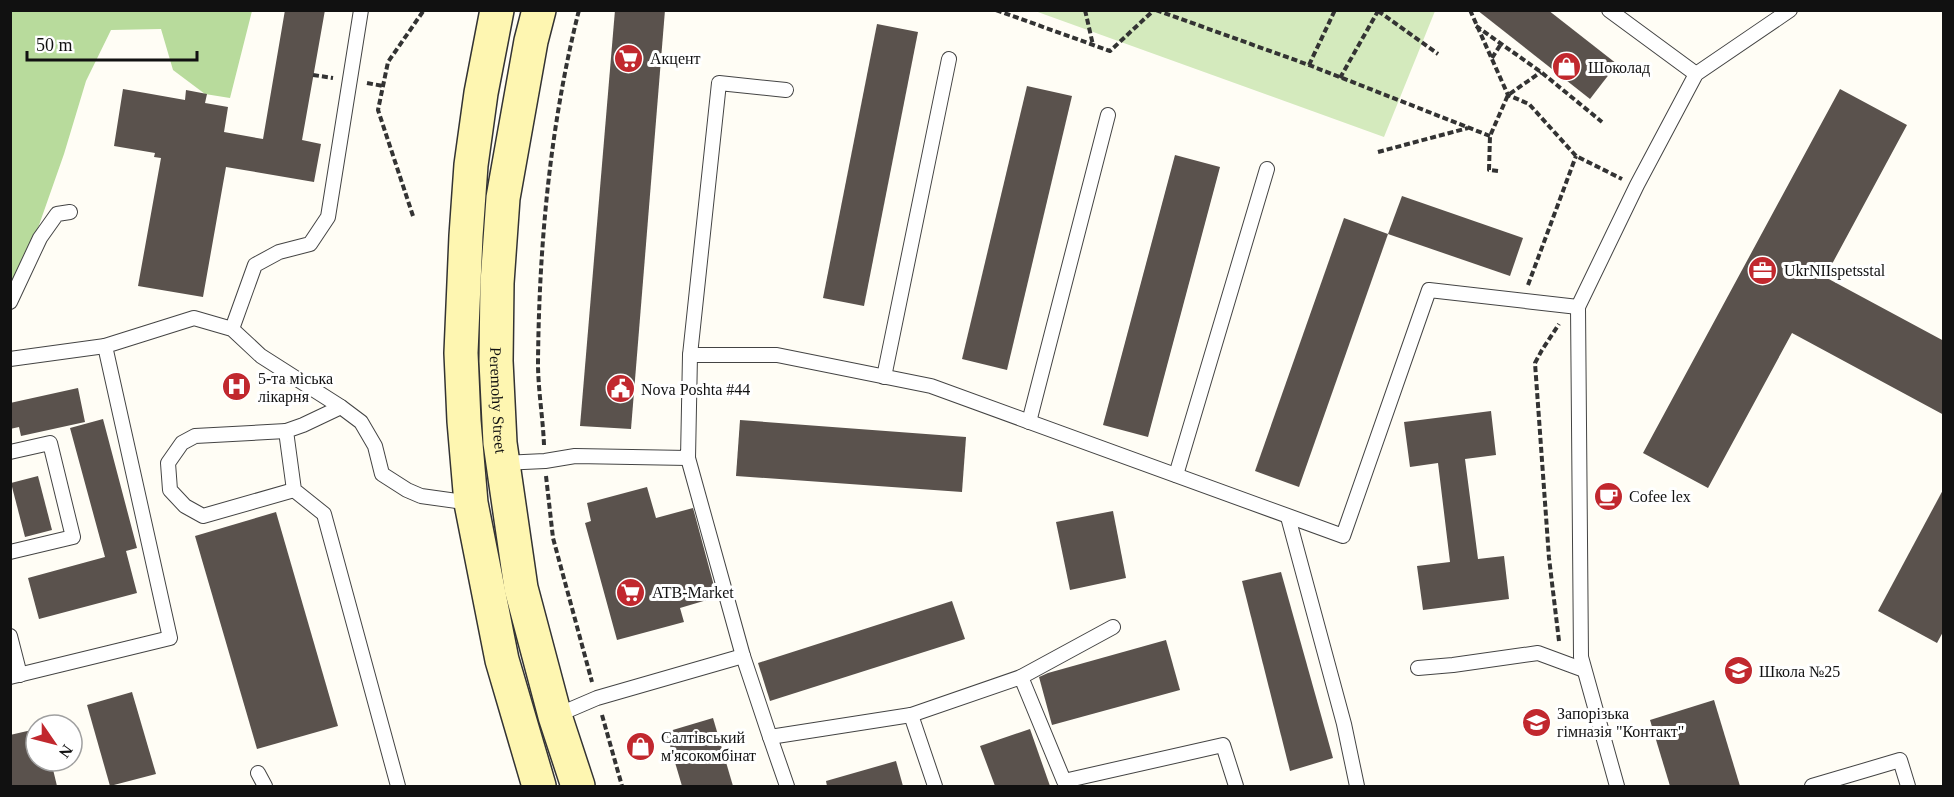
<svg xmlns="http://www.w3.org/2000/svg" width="1954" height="797" viewBox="0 0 1954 797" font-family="Georgia,serif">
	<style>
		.green { fill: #d4eabd }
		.forest { fill: #b8db9c }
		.building { fill: #5a524d }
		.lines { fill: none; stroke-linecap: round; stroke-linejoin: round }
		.lane-casing { stroke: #444; stroke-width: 16 }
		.secondary-casing { stroke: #333; stroke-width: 36 }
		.path { stroke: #333; stroke-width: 4; stroke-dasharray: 6 3; stroke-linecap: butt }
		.lane { stroke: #fff; stroke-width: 14 }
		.secondary { stroke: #fef6b1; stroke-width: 33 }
		.labels { text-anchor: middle; stroke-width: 6; stroke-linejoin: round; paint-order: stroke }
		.poi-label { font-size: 16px; fill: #111; stroke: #fff; text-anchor: start }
		.street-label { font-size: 16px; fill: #111; stroke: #fff }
	</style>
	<rect width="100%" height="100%" fill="#fffdf5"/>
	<!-- green -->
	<polygon class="green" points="1035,11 1435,10 1435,11 1384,137"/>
	<!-- forest -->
	<polygon class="forest" points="11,11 252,11 230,98 205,94 173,70 161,29 111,30 86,81 64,154 38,228 11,297"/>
	<!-- building -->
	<g class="building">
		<polygon points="285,10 325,10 302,140 321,144 314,182 226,167 203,297 138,286 161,158 154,157 155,153 114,146 123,89 185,100 186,90 207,94 205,103 228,107 224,132 263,139"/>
		<polygon points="615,10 665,10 631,429 580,426"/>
		<polygon points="1477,10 1548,10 1617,64 1590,99"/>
		<polygon points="877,24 918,32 864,306 823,298"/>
		<polygon points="1027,86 1072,96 1007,370 962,359"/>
		<polygon points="1840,89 1907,125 1825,277 1944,341 1944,415 1792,333 1708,488 1643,453"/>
		<polygon points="1175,155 1220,167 1148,437 1103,425"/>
		<polygon points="1402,196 1523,238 1510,276 1388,234"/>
		<polygon points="1344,218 1388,234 1299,487 1255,471"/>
		<polygon points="78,388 85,422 21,436 19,427 10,429 10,403"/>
		<polygon points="1491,411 1496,455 1465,459 1478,559 1504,556 1509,599 1423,610 1417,566 1450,562 1438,463 1410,467 1404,422"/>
		<polygon points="103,419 137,548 126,551 137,593 39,619 28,578 105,557 70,428"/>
		<polygon points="740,420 966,437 962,492 736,476"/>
		<polygon points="38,476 52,530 25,537 11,483"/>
		<polygon points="647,487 656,518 693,508 717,597 680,608 684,622 617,640 585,523 591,521 587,503"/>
		<polygon points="1944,488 1944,630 1937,643 1878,611"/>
		<polygon points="1113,511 1126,578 1070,590 1056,522"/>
		<polygon points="276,512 338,726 257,749 195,536"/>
		<polygon points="1281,572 1333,758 1290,771 1242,581"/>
		<polygon points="952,601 965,639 770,701 758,663"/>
		<polygon points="1166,640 1180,690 1052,725 1039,677 1048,673"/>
		<polygon points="132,692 156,774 110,786 87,705"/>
		<polygon points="1714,700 1740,786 1670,786 1650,720"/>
		<polygon points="713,718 733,786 682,786 666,732"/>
		<polygon points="36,729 36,761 51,761 57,786 10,786 10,735"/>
		<polygon points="1030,729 1050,786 995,786 980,746"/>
		<polygon points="896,761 903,786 827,786 826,781"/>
	</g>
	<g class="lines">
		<defs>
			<g id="lane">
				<polyline points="1609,10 1696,74"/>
				<polyline points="10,302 40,238 57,214 70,212"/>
				<polyline points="232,329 255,265 279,252 310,244 328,217 361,10"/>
				<polyline points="690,355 719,83 786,90"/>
				<polyline points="10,359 105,346"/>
				<polyline points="884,377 949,59"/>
				<polyline points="341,407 303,425 286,431 294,490 324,514 398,786"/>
				<polyline points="1029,422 1108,115"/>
				<polyline points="286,431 195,436 182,443 168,463 170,490 185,506 203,516 294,490"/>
				<polyline points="10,452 50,443 73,537 10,552"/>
				<polyline points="688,458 743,656 770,737 911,715 1021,677 1064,781 1223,745 1236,786"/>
				<polyline points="503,463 545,461 575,456 688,458 690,355 777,355 931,386 1343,536 1429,290 1578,307"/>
				<polyline points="1176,475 1267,169"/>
				<polyline points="1288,517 1344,724 1357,786"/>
				<polyline points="10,636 20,675"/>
				<polyline points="1418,668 1453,665 1538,653 1584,670"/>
				<polyline points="10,677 170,638 105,346 194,318 232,329 261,356 341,407 361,422 375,446 382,474 407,490 421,496 471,503"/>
				<polyline points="1021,677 1113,627"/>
				<polyline points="911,715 935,786"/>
				<polyline points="555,716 597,698 743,656"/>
				<polyline points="770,737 787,786"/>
				<polyline points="258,773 265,786"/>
				<polyline points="1617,786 1581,657 1578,307 1637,185 1696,74 1790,10"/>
				<polyline points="1812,786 1900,760 1908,786"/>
			</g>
			<g id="secondary">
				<polyline points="497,10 481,93 471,165 466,236 461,353 464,421 471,503 502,660 539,786"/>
				<path id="s1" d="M539,10L531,41L503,198L497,283L496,361L500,443L521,588L555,716L578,786"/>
			</g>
		</defs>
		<!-- lane casing -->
		<use href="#lane" class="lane-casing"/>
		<!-- secondary casing -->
		<use href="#secondary" class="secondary-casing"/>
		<!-- path -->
		<g class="path">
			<polyline points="996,10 1110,51 1154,10"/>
			<polyline points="1085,10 1093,45"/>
			<polyline points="1156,10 1309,65 1490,136"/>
			<polyline points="1470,10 1508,95 1529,104 1576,156 1622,179"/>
			<polyline points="1378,11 1438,54"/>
			<polyline points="1476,26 1541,72 1602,122"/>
			<polyline points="1492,58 1501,44"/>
			<polyline points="1309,65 1335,10"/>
			<polyline points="313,75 333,78"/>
			<polyline points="1340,78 1378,11"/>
			<polyline points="367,83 383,86"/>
			<polyline points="1378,152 1468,128"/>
			<polyline points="1498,171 1489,170 1490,136 1508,95 1541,72"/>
			<polyline points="413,216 378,110 388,62 424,10"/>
			<polyline points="1528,285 1576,156"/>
			<path d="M544,445C543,418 538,390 538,363C539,245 550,125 579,10"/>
			<polyline points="546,476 553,538 592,682"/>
			<polyline points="1559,641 1549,558 1535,363 1542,350 1559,324"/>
			<polyline points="602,715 622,786"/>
		</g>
		<!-- lane -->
		<use href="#lane" class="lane"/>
		<!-- secondary -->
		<use href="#secondary" class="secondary"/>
	</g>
	<!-- icons -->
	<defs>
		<symbol id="supermarket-disc" viewBox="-11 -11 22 22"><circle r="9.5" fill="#c1282e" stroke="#fff"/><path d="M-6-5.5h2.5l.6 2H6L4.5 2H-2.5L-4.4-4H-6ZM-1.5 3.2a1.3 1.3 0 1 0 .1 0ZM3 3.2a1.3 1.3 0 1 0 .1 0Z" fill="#fff"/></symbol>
		<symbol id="shop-disc" viewBox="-11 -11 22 22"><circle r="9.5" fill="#c1282e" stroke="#fff"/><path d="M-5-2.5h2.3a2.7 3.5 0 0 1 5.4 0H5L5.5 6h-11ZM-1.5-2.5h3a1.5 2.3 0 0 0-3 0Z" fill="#fff"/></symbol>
		<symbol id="office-disc" viewBox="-11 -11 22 22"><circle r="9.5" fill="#c1282e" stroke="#fff"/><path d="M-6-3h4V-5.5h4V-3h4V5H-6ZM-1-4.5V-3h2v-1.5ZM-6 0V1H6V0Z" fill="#fff"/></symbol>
		<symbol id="hospital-disc" viewBox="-11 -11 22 22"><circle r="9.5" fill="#c1282e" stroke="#fff"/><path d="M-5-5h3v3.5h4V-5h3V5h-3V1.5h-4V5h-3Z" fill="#fff"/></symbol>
		<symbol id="civic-disc" viewBox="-11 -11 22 22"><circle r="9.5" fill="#c1282e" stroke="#fff"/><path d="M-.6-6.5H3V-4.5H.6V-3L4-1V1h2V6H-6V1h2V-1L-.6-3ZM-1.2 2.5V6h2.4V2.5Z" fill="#fff"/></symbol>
		<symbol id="cafe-disc" viewBox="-11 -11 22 22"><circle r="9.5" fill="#c1282e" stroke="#fff"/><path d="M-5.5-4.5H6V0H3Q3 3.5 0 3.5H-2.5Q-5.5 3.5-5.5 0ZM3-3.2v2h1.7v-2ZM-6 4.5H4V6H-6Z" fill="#fff"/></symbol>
		<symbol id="school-disc" viewBox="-11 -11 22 22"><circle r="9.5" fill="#c1282e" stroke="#fff"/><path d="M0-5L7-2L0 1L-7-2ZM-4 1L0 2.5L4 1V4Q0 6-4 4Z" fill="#fff"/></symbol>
	</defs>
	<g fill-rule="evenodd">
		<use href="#supermarket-disc" x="612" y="42" width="33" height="33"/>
		<use href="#shop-disc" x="1550" y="50" width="33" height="33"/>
		<use href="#office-disc" x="1746" y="254" width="33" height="33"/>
		<use href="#hospital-disc" x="220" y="370" width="33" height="33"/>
		<use href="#civic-disc" x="604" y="372" width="33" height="33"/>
		<use href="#cafe-disc" x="1592" y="480" width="33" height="33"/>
		<use href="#supermarket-disc" x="614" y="576" width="33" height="33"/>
		<use href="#school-disc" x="1722" y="654" width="33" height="33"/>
		<use href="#school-disc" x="1520" y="706" width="33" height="33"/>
		<use href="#shop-disc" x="624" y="730" width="33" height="33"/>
	</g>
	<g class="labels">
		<!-- poi labels -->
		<g class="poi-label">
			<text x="650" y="64">Акцент</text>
			<text x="1588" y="73">Шоколад</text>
			<text x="1784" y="276">UkrNIIspetsstal</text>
			<text x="258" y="384">5-та міська<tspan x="258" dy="18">лікарня</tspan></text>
			<text x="641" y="395">Nova Poshta #44</text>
			<text x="1629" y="502">Cofee lex</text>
			<text x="652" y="598">ATB-Market</text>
			<text x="1759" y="677">Школа №25</text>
			<text x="1557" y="719">Запорізька<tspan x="1557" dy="18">гімназія "Контакт"</tspan></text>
			<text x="661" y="743">Салтівський<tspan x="661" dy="18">м'ясокомбінат</tspan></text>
		</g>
		<!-- street labels -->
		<g class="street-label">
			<text dy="6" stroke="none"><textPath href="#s1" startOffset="394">Peremohy Street</textPath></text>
		</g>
	</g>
	<!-- border -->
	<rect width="1954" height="797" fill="none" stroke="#111111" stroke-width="24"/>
	<!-- north arrow -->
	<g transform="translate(54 743) rotate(125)"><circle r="28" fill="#ffffff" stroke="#a0a0a0" stroke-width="1.5"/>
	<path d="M0-4.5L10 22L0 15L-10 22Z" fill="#c1282e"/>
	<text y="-9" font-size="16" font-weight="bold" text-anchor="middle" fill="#111111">N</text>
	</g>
	<!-- scale -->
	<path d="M27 51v9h170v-9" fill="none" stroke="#111111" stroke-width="3"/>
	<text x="36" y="51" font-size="18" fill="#111111" stroke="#ffffff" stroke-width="4.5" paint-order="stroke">50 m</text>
</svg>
